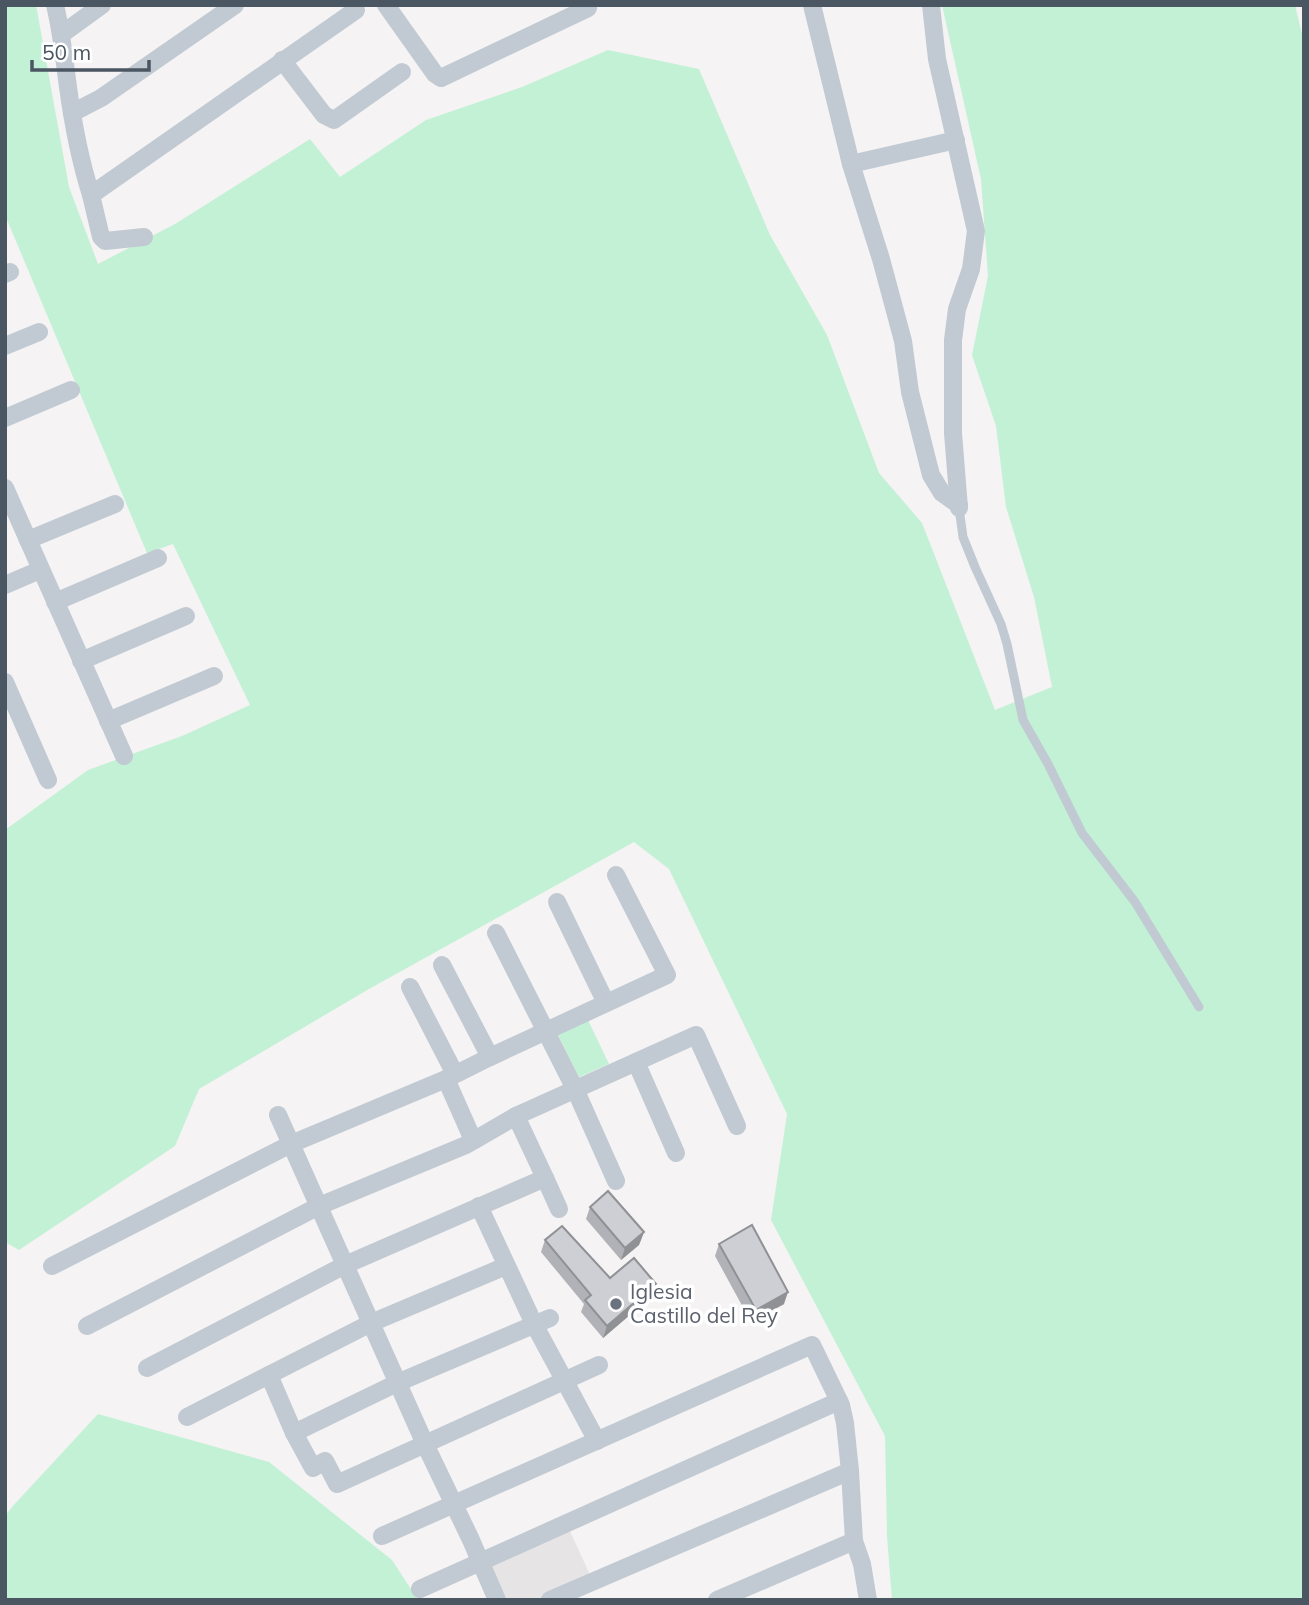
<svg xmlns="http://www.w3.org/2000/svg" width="1309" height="1605" viewBox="0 0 1309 1605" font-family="Mulish,sans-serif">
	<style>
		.education { fill: #e6e4e5 }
		.green { fill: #c3f1d5 }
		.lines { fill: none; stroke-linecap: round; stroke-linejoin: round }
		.lane { stroke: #c1cad2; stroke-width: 9 }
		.street { stroke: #c1cad2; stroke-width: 18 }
		.wall { fill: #b0b2b7 }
		.shaded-wall { fill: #909195 }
		.building { fill: #cdcfd5; stroke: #909195; stroke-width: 2 }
		.worship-dot { fill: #6b7280; stroke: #fff; stroke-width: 2.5 }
		.labels { text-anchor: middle; stroke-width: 7; stroke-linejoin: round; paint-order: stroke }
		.worship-label { font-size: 21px; fill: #5b616d; stroke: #fff; text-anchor: start }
	</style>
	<rect width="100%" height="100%" fill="#f5f3f3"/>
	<!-- education -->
	<polygon class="education" points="569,1529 591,1577 538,1600 503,1600 487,1565"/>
	<!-- green -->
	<g class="green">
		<polygon points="5,5 36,5 69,187 98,264 175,224 310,139 340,177 426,120 522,87 608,50 699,69 770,235 827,335 879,473 922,523 995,710 1052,687 1034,597 1006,507 996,426 972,355 988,276 981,179 942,5 1295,5 1304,42 1304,1600 892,1600 887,1536 885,1436 771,1220 787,1114 669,869 634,842 369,989 199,1089 175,1146 19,1250 5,1242 5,830 88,770 182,736 250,705 173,544 147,553 5,215"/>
		<polygon points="587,1018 609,1064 579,1077 557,1033"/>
		<polygon points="98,1414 269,1462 392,1560 418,1600 5,1600 5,1516 12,1507"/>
	</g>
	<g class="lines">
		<!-- lane -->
		<polyline class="lane" points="959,508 963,537 975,567 1001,624 1007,644 1023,720 1048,764 1082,833 1135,902 1199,1007"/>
		<!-- street -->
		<g class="street">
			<path d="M55,5C62,34 64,58 68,87C73,124 80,160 91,195L356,10"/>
			<polyline points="386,5 435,74 441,78 588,8 587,5"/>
			<polyline points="812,5 851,164 881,259 903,341 910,392 931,475 942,493 959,505"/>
			<polyline points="931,5 937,59 976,231 971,269 957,309 953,340 953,433 959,508"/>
			<polyline points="62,34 102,5"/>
			<polyline points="282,60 324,115 334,120 402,72"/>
			<polyline points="72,113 101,98 235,5"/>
			<polyline points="851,164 956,140"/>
			<polyline points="91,195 101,237 105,241 144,237"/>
			<polyline points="5,274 10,272"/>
			<polyline points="5,346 39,332"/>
			<polyline points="5,418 71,390"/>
			<polyline points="5,488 124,756"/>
			<polyline points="28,540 115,504"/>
			<polyline points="5,585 40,570"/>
			<polyline points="55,602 158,558"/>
			<polyline points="81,661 186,616"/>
			<polyline points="5,682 48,780"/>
			<polyline points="108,721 214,676"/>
			<polyline points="557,902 606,1003"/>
			<polyline points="496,933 575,1089 616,1181"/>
			<polyline points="442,965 490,1057"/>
			<polyline points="410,987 455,1074"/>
			<polyline points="636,1062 676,1153"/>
			<polyline points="446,1079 473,1140"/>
			<polyline points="278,1115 425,1444 471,1540 497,1600"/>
			<polyline points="545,1178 559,1209"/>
			<polyline points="479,1206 534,1324 597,1441"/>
			<polyline points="52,1266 291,1144 446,1079 490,1057 667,975 616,875"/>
			<polyline points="87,1326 319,1206 466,1145 516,1116"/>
			<polyline points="147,1368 345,1265 545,1178 516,1116 696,1035 737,1126"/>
			<polyline points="269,1375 371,1323 506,1266"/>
			<polyline points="187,1417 269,1375 294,1433 397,1383 550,1318"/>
			<polyline points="294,1433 313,1468 325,1461 337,1484 599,1365"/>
			<polyline points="382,1536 812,1345 841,1405 845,1423 850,1471 854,1541 862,1564 868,1600"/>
			<polyline points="420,1589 839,1401"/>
			<polyline points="550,1600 850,1471"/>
			<polyline points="717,1600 854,1541"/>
		</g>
	</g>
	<!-- wall -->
	<g class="wall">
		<polygon points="590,1207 644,1232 639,1245 621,1260 586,1219"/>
		<polygon points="545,1240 610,1278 656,1284 652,1296 603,1338 581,1312 584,1304 541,1252"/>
		<polygon points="719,1244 784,1304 751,1322 715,1256"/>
	</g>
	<!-- shaded-wall -->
	<g class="shaded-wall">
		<polygon points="644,1232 639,1245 621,1260 625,1248"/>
		<polygon points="656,1284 652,1296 603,1338 607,1326"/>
		<polygon points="788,1292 784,1304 751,1322 756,1310"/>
	</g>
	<!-- building -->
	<g class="building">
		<polygon points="608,1191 644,1232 625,1248 590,1207"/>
		<polygon points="752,1225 788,1292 756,1310 719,1244"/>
		<polygon points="562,1226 610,1278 634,1258 656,1284 607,1326 585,1300 591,1295 545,1240"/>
	</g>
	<!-- markers -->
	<circle class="worship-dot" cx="616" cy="1304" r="7"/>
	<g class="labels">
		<!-- worship labels -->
		<g class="worship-label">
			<text x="630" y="1299">Iglesia<tspan x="630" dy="24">Castillo del Rey</tspan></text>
		</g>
	</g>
	<!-- border -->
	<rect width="1309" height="1605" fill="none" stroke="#4a5661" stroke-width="14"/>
	<!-- scale -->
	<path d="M32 60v10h117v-10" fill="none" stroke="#4a5661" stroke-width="3.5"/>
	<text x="42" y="60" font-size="21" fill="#4a5661" stroke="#ffffff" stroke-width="5" paint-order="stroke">50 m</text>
</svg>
